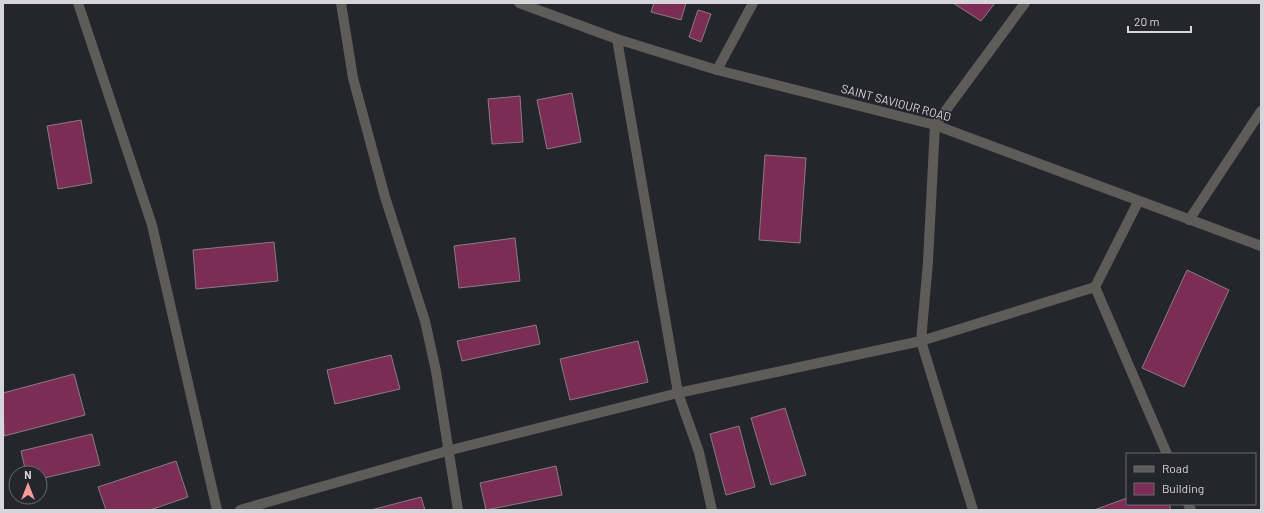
<svg xmlns="http://www.w3.org/2000/svg" width="1264" height="513" viewBox="0 0 1264 513" font-family="Barlow,sans-serif">
	<style>
		.building { fill: #7c2d55; stroke: #877d81 }
		.lines { fill: none; stroke-linecap: round; stroke-linejoin: round }
		.minor { stroke: #5d5c59; stroke-width: 10 }
		.tertiary { stroke: #5d5c59; stroke-width: 10 }
		.labels { text-anchor: middle; stroke-width: 3; stroke-linejoin: round; paint-order: stroke }
		.street-label { font-size: 12px; fill: #d5d5da; stroke: #25252c }
	</style>
	<rect width="100%" height="100%" fill="#25252c"/>
	<!-- building -->
	<g class="building">
		<polygon points="654,3 686,3 681,20 651,12"/>
		<polygon points="953,3 995,3 981,21"/>
		<polygon points="698,10 711,14 701,42 689,37"/>
		<polygon points="572,93 581,142 547,149 537,100"/>
		<polygon points="520,96 523,142 492,144 488,99"/>
		<polygon points="81,120 92,183 58,189 47,126"/>
		<polygon points="765,155 806,158 800,243 759,240"/>
		<polygon points="515,238 520,281 459,288 454,246"/>
		<polygon points="274,242 278,281 196,289 193,250"/>
		<polygon points="1187,270 1229,290 1184,387 1142,368"/>
		<polygon points="536,325 540,344 462,361 457,341"/>
		<polygon points="638,341 648,382 570,400 560,359"/>
		<polygon points="391,355 400,389 335,404 327,370"/>
		<polygon points="74,374 85,415 4,436 3,393"/>
		<polygon points="785,408 806,475 771,485 751,418"/>
		<polygon points="739,426 755,487 726,495 710,434"/>
		<polygon points="92,434 100,465 40,479 40,473 26,473 21,451"/>
		<polygon points="176,461 188,497 150,510 106,510 98,487"/>
		<polygon points="556,466 562,495 486,510 480,483"/>
		<polygon points="421,497 425,510 371,510"/>
		<polygon points="1127,498 1127,504 1169,504 1171,510 1094,510"/>
	</g>
	<g class="lines">
		<!-- minor -->
		<g class="minor">
			<polyline points="78,3 152,225 217,510"/>
			<polyline points="341,3 353,78 385,197 425,321 436,371 458,510"/>
			<polyline points="617,39 678,393 699,452 712,510"/>
			<polyline points="717,70 753,3"/>
			<polyline points="1189,220 1261,111"/>
			<polyline points="1095,287 1167,454"/>
			<polyline points="1188,504 1191,510"/>
			<polyline points="240,510 447,451 678,393 921,341 1095,287 1138,202"/>
			<polyline points="973,510 921,341 928,262 935,125 1025,3"/>
		</g>
		<!-- tertiary -->
		<polyline class="tertiary" points="519,3 617,39 717,70 935,125 1261,246"/>
	</g>
	<g class="labels">
		<!-- street labels -->
		<g class="street-label">
			<text transform="translate(896 103) rotate(15)" y="4">SAINT SAVIOUR ROAD</text>
		</g>
	</g>
	<!-- border -->
	<rect width="1264" height="513" fill="none" stroke="#d5d5da" stroke-width="8"/>
	<!-- legend -->
	<rect x="1126" y="453" width="130" height="52" fill="#25252c" stroke="#6b6b72"/>
	<rect x="1134" y="466" width="20" height="6" fill="#5d5c59" stroke="#6b6b72"/>
	<text x="1162" y="473" font-size="12" fill="#d5d5da">Road</text>
	<rect x="1134" y="483" width="20" height="12" fill="#7c2d55" stroke="#6b6b72"/>
	<text x="1162" y="493" font-size="12" fill="#d5d5da">Building</text>
	<!-- north arrow -->
	<g transform="translate(28 485)"><circle r="19" fill="#25252c" stroke="#6b6b72"/>
	<path d="M0-3L7 15L0 10L-7 15Z" fill="#f59c96"/>
	<text y="-6" font-size="11" font-weight="bold" text-anchor="middle" fill="#d5d5da">N</text>
	</g>
	<!-- scale -->
	<path d="M1128 26v6h63v-6" fill="none" stroke="#d5d5da" stroke-width="2"/>
	<text x="1134" y="26" font-size="12" fill="#d5d5da" stroke="#25252c" stroke-width="3" paint-order="stroke">20 m</text>
</svg>
